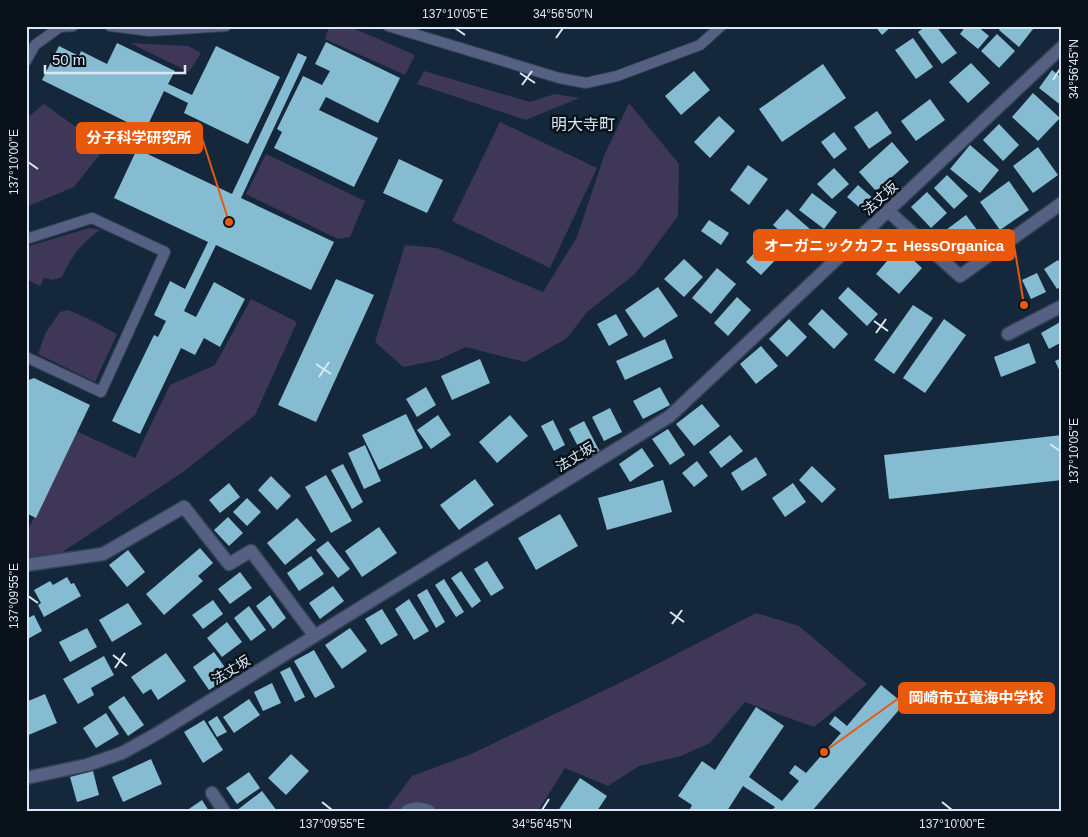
<svg xmlns="http://www.w3.org/2000/svg" width="1088" height="837" viewBox="0 0 1088 837" font-family="Arial,'Noto Sans JP',sans-serif">
	<style>
		.green { fill: #3f3757 }
		.building { fill: #86bcd1 }
		.lines { fill: none; stroke-linecap: round; stroke-linejoin: round }
		.service-casing { stroke: #314355; stroke-width: 12 }
		.minor-casing { stroke: #314355; stroke-width: 15 }
		.service { stroke: #566082; stroke-width: 10 }
		.minor { stroke: #566082; stroke-width: 12 }
		.ticks { fill: none; stroke: #dbe7f4; stroke-width: 2 }
		.labels { text-anchor: middle; stroke-width: 5; stroke-linejoin: round; paint-order: stroke }
		.street-label { font-size: 14px; fill: #dbe7f4; stroke: #081119 }
		.quarter-label { font-size: 16px; fill: #dbe7f4; stroke: #081119 }
		.leader { fill: none; stroke: #e8590c; stroke-width: 2 }
		.callout-dot { fill: #e8590c; stroke: #081119; stroke-width: 2 }
		.callout { fill: #e8590c; stroke: #e8590c; stroke-width: 2 }
		.callout-label { font-size: 15px; text-anchor: middle; font-weight: bold; fill: #fff }
		.neatline { fill: none; stroke: #dbe7f4; stroke-width: 2 }
		.ticks-label { font-size: 12px; text-anchor: middle; fill: #dbe7f4 }
	</style>
	<rect width="100%" height="100%" fill="#15283b"/>
	<!-- green -->
	<g class="green">
		<polygon points="329,27 353,28 415,55 405,75 325,39"/>
		<polygon points="130,43 188,46 201,53 189,72"/>
		<polygon points="424,71 530,102 555,94 579,98 526,120 417,84"/>
		<polygon points="629,103 679,164 678,216 635,274 587,312 567,338 525,362 466,347 438,360 403,367 375,342 405,245 437,248 543,292 577,237 604,156"/>
		<polygon points="44,104 105,148 74,187 26,207 26,119"/>
		<polygon points="500,122 597,168 550,268 452,221"/>
		<polygon points="266,154 365,201 350,237 338,239 246,194"/>
		<path d="M89,228L100,230C81,244 72,255 62,277L53,280L44,278L40,286L26,279V247Z"/>
		<polygon points="251,299 297,322 255,415 183,472 61,553 26,562 26,525 30,526 76,431 135,458 170,385 215,365"/>
		<polygon points="68,310 93,321 117,334 95,382 38,354 46,332 60,312"/>
		<polygon points="756,613 799,626 867,684 814,727 745,702 710,743 681,756 639,766 608,786 565,768 538,811 386,811 412,776 469,755 630,678"/>
	</g>
	<!-- building -->
	<g class="building">
		<polygon points="793,26 811,26 811,28 793,29"/>
		<polygon points="875,26 892,26 882,35"/>
		<polygon points="926,26 936,26 957,53 942,64 918,32"/>
		<polygon points="966,26 977,26 989,36 978,49 960,34"/>
		<polygon points="1002,26 1030,26 1033,29 1019,47 999,30"/>
		<polygon points="997,34 1015,51 999,68 981,51"/>
		<polygon points="913,38 933,67 916,79 895,50"/>
		<polygon points="326,42 400,78 378,123 326,97 319,110 378,138 354,187 274,148 282,132 277,129 303,76 322,85 330,71 315,64"/>
		<polygon points="117,43 175,71 168,84 192,95 216,46 280,77 248,144 184,113 188,103 164,91 145,131 42,80 59,46 79,56 81,51 107,64"/>
		<polygon points="298,53 307,57 241,198 334,242 311,290 216,245 184,311 196,317 214,282 245,299 220,347 204,338 195,355 181,348 140,434 112,421 154,335 158,337 166,321 154,315 170,281 185,289 208,242 114,198 137,149 232,194"/>
		<polygon points="971,63 990,83 968,103 949,82"/>
		<polygon points="823,64 846,98 782,142 759,109"/>
		<polygon points="1052,70 1062,78 1062,106 1039,88"/>
		<polygon points="694,71 710,90 681,115 665,96"/>
		<polygon points="1033,93 1060,118 1038,141 1012,117"/>
		<polygon points="930,99 945,120 916,141 901,121"/>
		<polygon points="877,111 892,133 869,149 854,127"/>
		<polygon points="719,116 735,131 710,158 694,142"/>
		<polygon points="999,124 1019,145 1003,161 983,140"/>
		<polygon points="834,132 847,149 834,159 821,142"/>
		<polygon points="892,142 909,162 876,191 859,172"/>
		<polygon points="970,145 999,170 980,193 950,169"/>
		<polygon points="1038,147 1058,175 1033,193 1013,166"/>
		<polygon points="399,159 443,180 427,213 383,193"/>
		<polygon points="748,165 768,179 749,205 730,190"/>
		<polygon points="834,168 849,184 832,199 817,184"/>
		<polygon points="947,175 968,196 954,209 934,188"/>
		<polygon points="1009,181 1029,210 1000,230 980,202"/>
		<polygon points="858,185 876,201 865,212 847,197"/>
		<polygon points="927,192 947,213 931,228 911,207"/>
		<polygon points="812,193 837,212 824,229 799,210"/>
		<polygon points="787,209 811,230 797,246 773,225"/>
		<polygon points="966,215 983,238 963,253 946,230"/>
		<polygon points="709,220 729,233 721,245 701,231"/>
		<polygon points="765,241 780,255 761,275 746,262"/>
		<polygon points="899,247 922,268 899,294 876,274"/>
		<polygon points="684,259 703,277 684,297 664,279"/>
		<polygon points="1058,260 1062,265 1062,286 1057,289 1044,269"/>
		<polygon points="717,268 736,284 711,314 692,298"/>
		<polygon points="1037,273 1046,292 1031,299 1022,280"/>
		<polygon points="336,279 374,295 316,422 278,405"/>
		<polygon points="658,287 678,316 644,338 625,310"/>
		<polygon points="848,287 878,314 867,326 838,298"/>
		<polygon points="737,297 751,310 728,336 714,323"/>
		<polygon points="913,305 933,318 894,374 874,360"/>
		<polygon points="822,309 848,334 834,349 808,324"/>
		<polygon points="616,314 628,335 609,346 597,324"/>
		<polygon points="789,319 807,337 787,357 769,339"/>
		<polygon points="944,319 966,335 925,393 903,378"/>
		<polygon points="1062,321 1062,342 1049,349 1041,333"/>
		<polygon points="665,339 673,358 625,380 616,361"/>
		<polygon points="1029,343 1036,363 1001,377 994,357"/>
		<polygon points="761,346 778,366 756,384 740,364"/>
		<polygon points="1062,358 1062,376 1055,361"/>
		<polygon points="480,359 490,383 452,400 441,376"/>
		<polygon points="34,378 90,405 36,518 26,513 26,381"/>
		<polygon points="426,387 436,405 417,417 406,399"/>
		<polygon points="660,387 670,405 643,419 633,401"/>
		<polygon points="702,404 720,426 694,446 676,424"/>
		<polygon points="610,408 622,432 604,441 592,417"/>
		<polygon points="406,414 423,448 379,470 362,435"/>
		<polygon points="438,415 451,435 431,449 417,430"/>
		<polygon points="510,415 528,436 497,463 479,442"/>
		<polygon points="553,420 565,445 554,451 541,426"/>
		<polygon points="584,421 600,452 585,460 569,429"/>
		<polygon points="668,429 685,455 670,465 652,439"/>
		<polygon points="730,435 743,451 721,468 709,452"/>
		<polygon points="1062,435 1062,480 889,499 884,455"/>
		<polygon points="365,445 381,481 364,489 348,453"/>
		<polygon points="642,448 654,466 630,482 619,464"/>
		<polygon points="756,457 767,475 742,491 731,473"/>
		<polygon points="697,461 708,476 694,487 682,473"/>
		<polygon points="343,464 363,502 352,509 331,470"/>
		<polygon points="812,466 836,489 822,503 799,480"/>
		<polygon points="326,475 352,521 331,533 305,487"/>
		<polygon points="271,476 291,496 277,510 258,490"/>
		<polygon points="475,479 494,505 459,530 440,505"/>
		<polygon points="663,480 672,512 607,530 598,498"/>
		<polygon points="229,483 240,497 220,513 209,500"/>
		<polygon points="793,483 806,502 785,517 772,498"/>
		<polygon points="247,498 261,512 247,526 233,512"/>
		<polygon points="560,514 578,546 536,570 518,538"/>
		<polygon points="228,517 243,533 229,546 214,530"/>
		<polygon points="297,518 316,540 285,565 267,543"/>
		<polygon points="379,527 397,553 362,577 345,551"/>
		<polygon points="328,541 350,569 338,578 316,550"/>
		<polygon points="200,548 213,563 198,576 203,581 164,615 146,594"/>
		<polygon points="128,550 145,572 127,587 109,565"/>
		<polygon points="311,556 324,574 299,591 287,573"/>
		<polygon points="487,561 504,588 491,596 474,569"/>
		<polygon points="461,571 481,601 472,608 451,578"/>
		<polygon points="240,572 252,588 230,604 218,589"/>
		<polygon points="67,577 71,584 74,583 81,596 44,617 38,605 41,603 34,590 50,581 53,585"/>
		<polygon points="444,579 464,612 456,617 435,585"/>
		<polygon points="333,586 344,601 320,619 309,603"/>
		<polygon points="427,589 445,622 436,628 417,595"/>
		<polygon points="270,595 286,618 273,629 256,606"/>
		<polygon points="409,599 429,631 414,640 395,609"/>
		<polygon points="213,600 223,614 203,629 192,615"/>
		<polygon points="128,603 142,624 112,642 99,620"/>
		<polygon points="249,606 266,630 251,641 234,618"/>
		<polygon points="382,609 398,635 381,645 365,619"/>
		<polygon points="34,615 42,631 26,640 26,619"/>
		<polygon points="227,622 242,642 222,657 207,638"/>
		<polygon points="87,628 97,647 70,662 59,642"/>
		<polygon points="350,628 367,651 342,669 325,645"/>
		<polygon points="314,650 335,687 315,698 294,661"/>
		<polygon points="214,652 231,676 209,690 193,667"/>
		<polygon points="166,653 186,681 158,700 151,689 143,694 131,677"/>
		<polygon points="104,656 114,675 91,688 94,695 78,704 63,679"/>
		<polygon points="290,667 305,697 295,702 280,672"/>
		<polygon points="272,683 281,703 263,711 254,692"/>
		<polygon points="881,685 904,704 812,811 771,811 775,807 743,786 727,811 689,811 692,805 678,796 702,761 715,770 756,707 784,726 749,777 782,801 799,781 789,773 795,765 806,773 841,733 829,724 835,716 847,726"/>
		<polygon points="45,694 57,723 26,736 26,702"/>
		<polygon points="124,696 144,725 128,736 108,707"/>
		<polygon points="249,699 260,715 234,733 223,717"/>
		<polygon points="106,713 119,734 96,748 83,728"/>
		<polygon points="217,716 227,732 217,737 208,722"/>
		<polygon points="204,720 223,750 203,763 184,732"/>
		<polygon points="291,754 309,771 286,795 268,778"/>
		<polygon points="151,759 162,784 123,802 112,777"/>
		<polygon points="93,771 99,795 77,802 70,777"/>
		<polygon points="249,772 260,788 237,804 226,788"/>
		<polygon points="580,778 607,796 597,811 558,811"/>
		<polygon points="262,791 277,811 236,811"/>
		<polygon points="202,800 209,811 186,811"/>
	</g>
	<g class="lines">
		<defs>
			<g id="service">
				<polyline points="110,26 149,31 226,26"/>
				<polyline points="388,26 559,78 586,83 617,76 700,45 721,26"/>
				<polyline points="26,61 35,45 60,27 73,26"/>
				<polyline points="26,239 92,218 165,252 101,392 26,357"/>
			</g>
			<g id="minor">
				<polyline points="888,211 960,276 1062,203"/>
				<polyline points="1008,334 1062,306"/>
				<polyline points="26,565 103,554 184,507 229,564 251,551 314,635"/>
				<polyline points="26,778 87,765 122,753 158,733 670,416 1062,47"/>
				<polyline points="212,793 224,811"/>
				<path d="M407,811C415,807 421,808 429,811"/>
			</g>
		</defs>
		<!-- service casing -->
		<use href="#service" class="service-casing"/>
		<!-- minor casing -->
		<use href="#minor" class="minor-casing"/>
		<!-- service -->
		<use href="#service" class="service"/>
		<!-- minor -->
		<use href="#minor" class="minor"/>
	</g>
	<!-- ticks -->
	<path class="ticks" d="M455,28L465,35M556,38L563,28M520,73L535,83M1053,80L1060,69M522,85L532,71M28,162L38,169M874,321L888,331M876,333L886,319M316,364L331,374M319,377L329,362M1050,444L1060,451M28,596L38,603M670,612L684,622M672,624L682,610M113,655L127,666M115,668L125,653M322,802L332,810M942,802L952,810M542,810L549,799"/>
	<g class="labels">
		<!-- street labels -->
		<g class="street-label">
			<text transform="translate(880 198) rotate(-43)" y="5">法丈坂</text>
			<text transform="translate(575 457) rotate(-32)" y="5">法丈坂</text>
			<text transform="translate(231 670) rotate(-32)" y="5">法丈坂</text>
		</g>
		<!-- quarter labels -->
		<g class="quarter-label">
			<text x="583" y="130">明大寺町</text>
		</g>
	</g>
	<!-- callouts -->
	<path class="leader" d="M229 222L202 138M1024 305L1014 245M824 752L899 698"/>
	<g class="callout-dot">
		<circle cx="229" cy="222" r="5"/>
		<circle cx="1024" cy="305" r="5"/>
		<circle cx="824" cy="752" r="5"/>
	</g>
	<g class="callout">
		<rect x="77" y="123" width="125" height="30" rx="5"/>
		<rect x="754" y="230" width="260" height="30" rx="5"/>
		<rect x="899" y="683" width="155" height="30" rx="5"/>
	</g>
	<g class="callout-label">
		<text x="139" y="143">分子科学研究所</text>
		<text x="884" y="251">オーガニックカフェ HessOrganica</text>
		<text x="976" y="703">岡崎市立竜海中学校</text>
	</g>
	<!-- border -->
	<rect width="1088" height="837" fill="none" stroke="#081119" stroke-width="55"/>
	<!-- scale -->
	<path d="M45 65v8h140v-8" fill="none" stroke="#dbe7f4" stroke-width="2.5"/>
	<text x="52" y="65" font-size="15" fill="#dbe7f4" stroke="#081119" stroke-width="4" paint-order="stroke">50 m</text>
	<rect x="28" y="28" width="1032" height="782" class="neatline"/>
	<g class="ticks-label">
		<text x="455" y="18">137°10'05"E</text>
		<text x="563" y="18">34°56'50"N</text>
		<text transform="translate(1074 69) rotate(-90)" y="4">34°56'45"N</text>
		<text transform="translate(14 162) rotate(-90)" y="4">137°10'00"E</text>
		<text transform="translate(1074 451) rotate(-90)" y="4">137°10'05"E</text>
		<text transform="translate(14 596) rotate(-90)" y="4">137°09'55"E</text>
		<text x="332" y="828">137°09'55"E</text>
		<text x="542" y="828">34°56'45"N</text>
		<text x="952" y="828">137°10'00"E</text>
	</g>
</svg>
